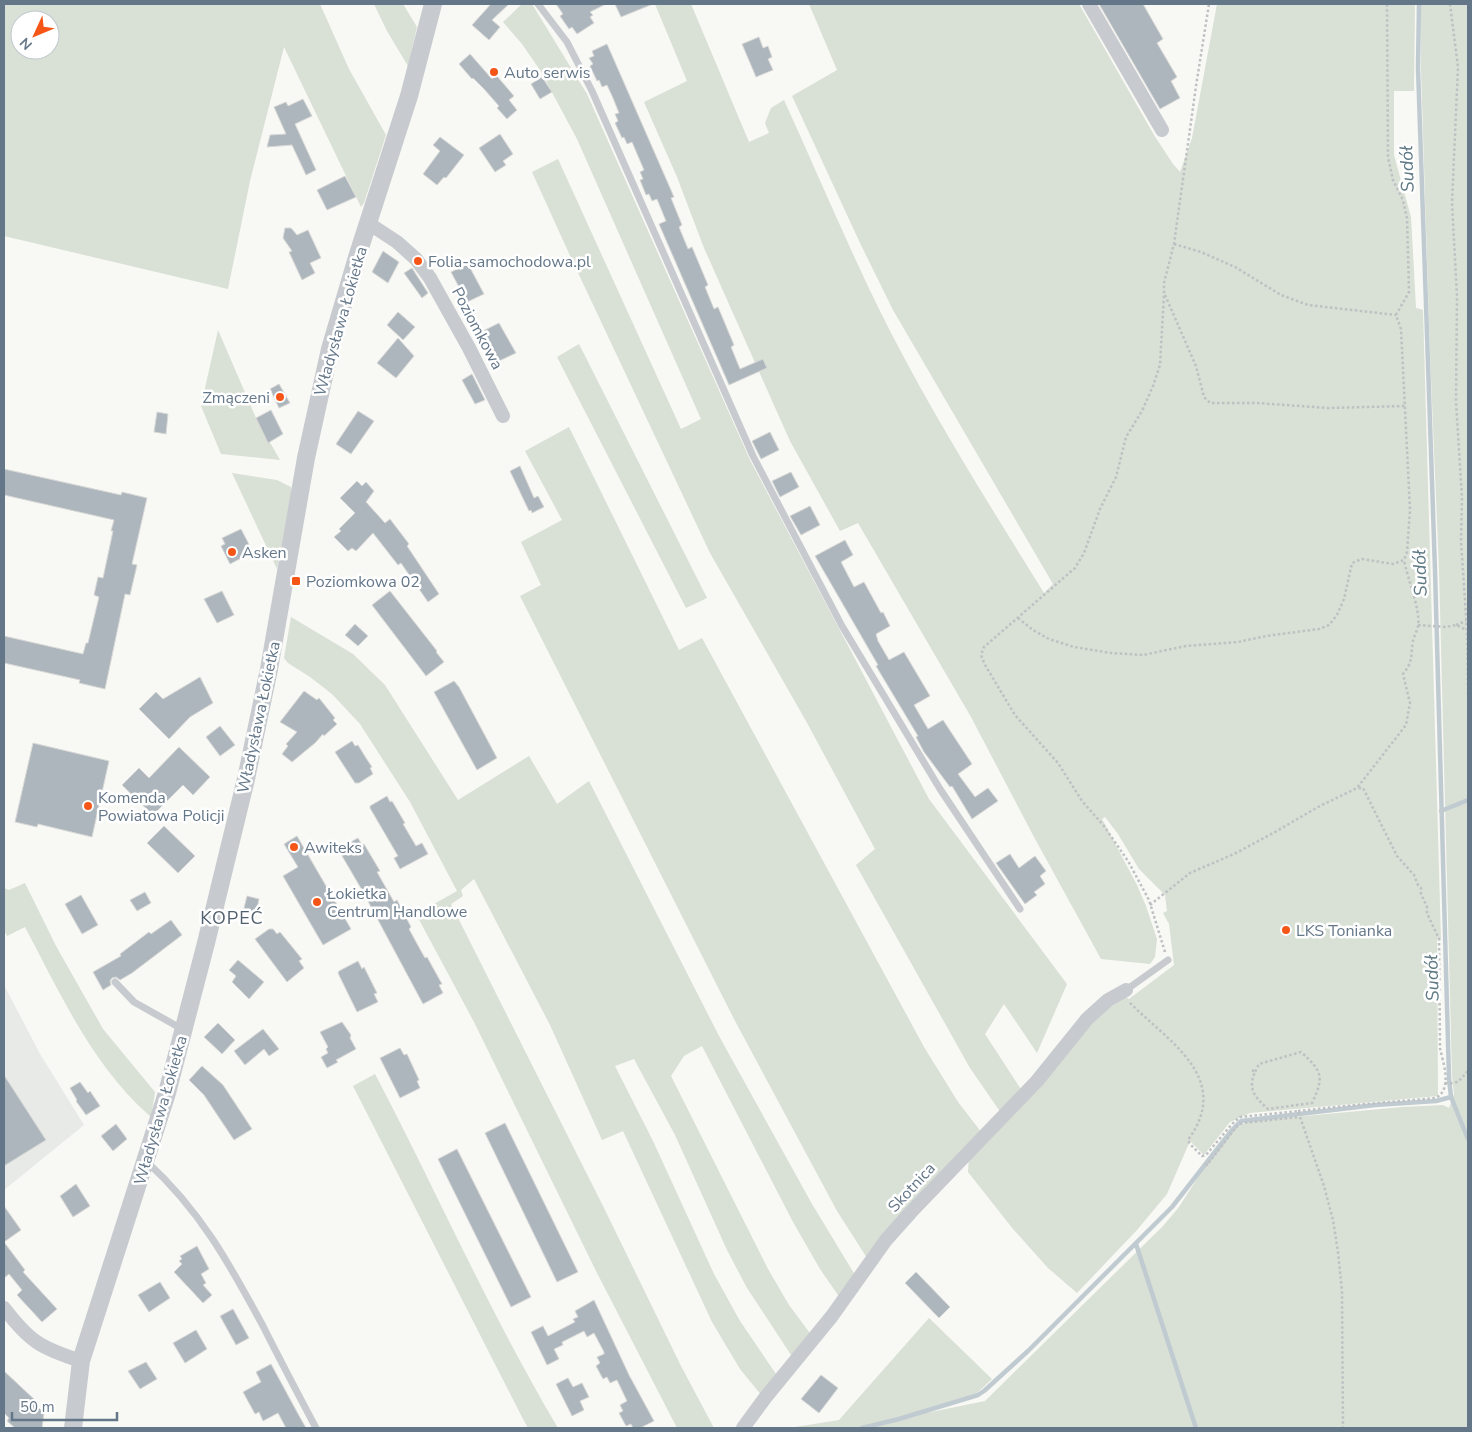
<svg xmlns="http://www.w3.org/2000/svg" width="1472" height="1432" viewBox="0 0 1472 1432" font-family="'Nunito Sans',sans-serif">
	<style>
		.built { fill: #e8eae8 }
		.green { fill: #d9e0d5; fill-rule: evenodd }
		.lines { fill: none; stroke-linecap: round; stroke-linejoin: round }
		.stream { stroke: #c0cbd1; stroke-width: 4.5 }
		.building { fill: #adb6bd; stroke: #d9d9d7 }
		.path { stroke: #bec1c3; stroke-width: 2.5; stroke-dasharray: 2.5 2.5; stroke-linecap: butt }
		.service { stroke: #c7cbcf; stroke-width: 7 }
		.minor { stroke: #c7cbcf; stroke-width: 14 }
		.tertiary { stroke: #c7cbcf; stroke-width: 18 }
		.poi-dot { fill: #f55517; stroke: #fff; stroke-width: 2 }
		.labels { text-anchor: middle; stroke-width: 5; stroke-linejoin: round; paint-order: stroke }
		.poi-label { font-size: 16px; fill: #647789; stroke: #fff; text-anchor: start }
		.street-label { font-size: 16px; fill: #647789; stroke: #fff }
		.water-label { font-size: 18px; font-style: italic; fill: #5f7984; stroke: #fff }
		.neighbourhood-label { font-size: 18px; letter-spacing: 1px; fill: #52606d; stroke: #fff }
	</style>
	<rect width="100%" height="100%" fill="#f8f8f4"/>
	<!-- built -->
	<polygon class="built" points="4,985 40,1054 84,1125 4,1190"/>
	<!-- green -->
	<g class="green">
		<path d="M4,4H320L349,69L386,135L364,203L361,207L284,47L250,181L228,289L4,236ZM20,20H50V50H20Z"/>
		<polygon points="374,4 403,4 417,27 408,66 387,31"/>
		<polygon points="522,4 532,4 587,94 750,460 929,799 1067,984 1037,1053 1004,1004 985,1034 1022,1091 1001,1113 970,1068 856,865 875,849 806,721 710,553 572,260 532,172 558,159 681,429 701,419 577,139 540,70 522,44 503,22"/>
		<path d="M655,4H691L749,142L769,133L765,123L771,108L784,100C816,170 846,242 880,311C928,408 987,501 1044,593L1053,584L893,310L860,243L792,96L837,70L809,4H1079L1154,135L1173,164L1180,172L1192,138L1217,4H1415L1414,91H1394V155L1411,217L1416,308L1423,310L1441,940L1437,939L1438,1096L1250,1113L1230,1122L1204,1155L1190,1141L1167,1194L1137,1230L1077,1293L1048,1268L1013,1229L968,1172L969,1158L1096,1016L1110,1006L1126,997L1129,999L1174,965L1169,924L1163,913L1167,911L1165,895L1139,869L1118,834L1105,817L1102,819L1137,885L1146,906L1157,939L1155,957L1150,964L1101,959L1034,837L971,717L858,523L840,531L790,441L704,248L677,177L644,102L687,81Z"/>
		<polygon points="1421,4 1468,4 1468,1428 789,1428 839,1420 929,1318 992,1379 977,1393 925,1409 926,1413 985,1401 1163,1226 1179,1207 1200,1174 1235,1128 1250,1121 1402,1107 1443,1105 1449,1108 1454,1094 1452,1075 1439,569 1430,354 1421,69"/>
		<polygon points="218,330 256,418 280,460 221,454 201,406"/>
		<polygon points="579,344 707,598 686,608 557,357"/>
		<polygon points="569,427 679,650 702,638 924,1047 958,1102 982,1133 867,1258 837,1211 734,1019 520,596 541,585 521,542 562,520 525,451"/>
		<polygon points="232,473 277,480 291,487 292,492 277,569"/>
		<polygon points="291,617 353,654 385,685 458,800 529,756 557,804 589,781 719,1036 812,1204 855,1275 840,1298 820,1269 793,1222 702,1046 684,1056 671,1076 768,1269 789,1305 812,1336 793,1358 747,1288 727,1250 675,1135 634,1059 615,1066 653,1141 714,1274 740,1321 778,1377 762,1396 740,1369 712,1322 623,1131 602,1140 550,1025 474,879 461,890 463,896 451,904 604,1208 681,1366 714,1428 677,1428 597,1273 474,1022 416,914 457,891 410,802 360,724 332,694 310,677 288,663 284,658"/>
		<path d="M25,883L56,946L103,1029L155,1092L151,1117C93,1067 60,993 25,927L7,936L4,930V888L9,890Z"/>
		<path d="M375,1074C437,1192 490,1314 558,1428H528L522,1417L353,1086Z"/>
	</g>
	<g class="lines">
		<!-- stream -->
		<g class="stream">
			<polyline points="1419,4 1418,68 1435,570 1449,1078 1451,1097 1468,1139"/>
			<polyline points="1441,811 1468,800"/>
			<polyline points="1136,1244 1196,1428"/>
			<polyline points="862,1428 899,1419 978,1395 984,1391 1028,1351 1172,1207 1232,1130 1241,1121 1375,1105 1436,1101 1451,1097"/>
		</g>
	</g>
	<!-- building -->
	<g class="building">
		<polygon points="491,4 509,4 492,20 500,27 489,40 472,25"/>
		<polygon points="556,4 606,4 590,12 593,15 590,17 594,23 577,34 572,27 569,29 560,16 563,14"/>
		<polygon points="615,4 653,4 621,17"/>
		<polygon points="1099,4 1143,4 1163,39 1157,43 1177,77 1171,81 1180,98 1160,109"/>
		<polygon points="759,37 763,48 768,46 772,57 768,59 773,70 756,77 742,44"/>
		<polygon points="607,44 674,197 671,198 682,225 679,227 688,249 692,247 708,285 705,287 714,309 718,307 734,345 731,347 740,369 763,359 767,368 729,385 659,224 666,221 657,199 652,201 649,194 646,195 640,180 643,179 640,172 644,170 632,142 627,144 624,137 622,138 615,123 618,121 615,114 619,113 613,98 607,85 602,87 599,80 597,81 590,66 593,64 589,58 594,56 592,51"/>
		<polygon points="470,54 492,79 496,75 514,96 509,100 517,110 507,119 497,108 499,106 484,89 473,78 472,79 459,64"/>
		<polygon points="542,77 552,92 540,99 531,84"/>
		<polygon points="303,99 312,116 295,124 316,170 306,175 292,145 267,147 270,135 286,134 274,107 286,102 288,106"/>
		<polygon points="500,134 513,154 503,161 506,165 495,172 479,148"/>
		<polygon points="440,137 464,155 446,178 444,177 437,185 423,174 440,151 433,145"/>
		<polygon points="345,176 356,197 327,210 317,190"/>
		<polygon points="285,228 291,228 297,235 308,230 321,258 310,263 315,273 302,280 289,252 292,251 283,238"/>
		<polygon points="383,251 399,262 388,283 372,272"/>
		<polygon points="468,264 484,294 467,302 451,272"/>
		<polygon points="412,268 428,293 422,298 404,273"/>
		<polygon points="398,312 415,327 403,340 387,325"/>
		<polygon points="499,323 516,353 499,361 483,331"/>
		<polygon points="398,338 414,356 396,378 377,363"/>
		<polygon points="472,374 485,400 475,404 462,380"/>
		<polygon points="279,384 290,403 279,408 270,389"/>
		<polygon points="271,410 283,434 268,443 256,418"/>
		<polygon points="358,411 374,421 351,454 336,444"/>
		<polygon points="157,412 168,414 166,434 154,432"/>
		<polygon points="770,432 779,450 761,459 752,441"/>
		<polygon points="520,466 534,498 538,496 544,507 532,513 531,510 529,511 510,471"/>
		<polygon points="4,469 121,495 122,492 147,498 132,564 137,565 130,595 125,594 105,689 79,683 80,680 4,663 4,636 83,654 86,643 88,643 99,597 94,595 98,577 103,578 113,531 111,531 114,520 4,495"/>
		<polygon points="791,472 799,487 780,497 772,481"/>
		<polygon points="357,481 362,486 366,482 374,491 366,502 385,523 390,519 409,544 407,546 439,594 428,602 401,563 398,565 373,533 356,551 352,548 348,551 334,537 341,531 339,529 355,513 340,498"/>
		<polygon points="810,506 820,525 801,535 790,516"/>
		<polygon points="241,529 253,552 230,564 221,546 225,544 222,538"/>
		<polygon points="845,540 853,555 841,562 854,587 864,582 881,613 883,612 890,626 876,634 878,641 889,660 904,652 930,696 914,705 928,729 943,720 972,764 958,774 975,797 988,788 998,801 972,819 952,786 950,787 924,752 916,737 918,736 876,666 878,665 815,556"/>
		<polygon points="222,591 234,615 217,623 204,599"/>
		<polygon points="390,591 437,651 436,652 444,662 426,676 372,605"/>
		<polygon points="355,624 368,636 358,646 345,635"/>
		<polygon points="200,677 213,703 190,717 169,739 139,709 156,692 163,699"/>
		<polygon points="454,681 459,687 497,758 477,770 434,692"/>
		<polygon points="304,691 317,700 319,698 335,718 333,720 337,724 324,736 323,734 315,743 292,762 282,754 288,746 286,744 297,732 280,722"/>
		<polygon points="220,726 235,745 220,756 206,737"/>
		<polygon points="352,741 355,746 358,745 366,758 372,767 370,768 373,774 359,783 355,783 335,752"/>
		<polygon points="33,743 109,761 92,837 38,824 37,827 15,822"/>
		<polygon points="179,747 210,777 193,795 183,785 153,815 122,785 139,768 149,778"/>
		<polygon points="387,796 390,802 392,801 405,823 403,824 416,846 422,843 428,854 400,869 394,858 398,856 370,808 370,806"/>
		<polygon points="164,826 195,856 178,873 147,843"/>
		<polygon points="297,836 351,929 323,945 283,876 298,867 284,844"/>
		<polygon points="358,838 362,845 364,844 380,871 377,872 394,902 397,900 411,927 409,929 421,951 425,958 427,957 442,984 439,985 443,993 423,1004 362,890 338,849"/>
		<polygon points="1010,854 1019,868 1035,856 1046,871 1040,876 1045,884 1034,892 1037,895 1025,904 996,863"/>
		<polygon points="145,892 151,903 137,911 130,900"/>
		<polygon points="81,895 98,925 82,934 65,904"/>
		<polygon points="247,896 259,899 255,919 242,916"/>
		<polygon points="171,920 182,935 132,973 120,980 116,977 112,978 110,981 111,985 103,990 93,972 121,956 120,954 149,932 151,934"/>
		<polygon points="269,929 273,929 277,934 280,932 302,959 299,961 304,968 287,982 255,939"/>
		<polygon points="238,960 264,982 249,999 232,982 236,976 229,970"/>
		<polygon points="358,961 362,969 364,967 377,993 374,994 378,1002 357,1012 338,973 339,971"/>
		<polygon points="342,1022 351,1035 350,1038 356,1049 336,1060 338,1062 327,1068 321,1057 328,1053 326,1049 328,1047 320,1032"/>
		<polygon points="218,1023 235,1040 222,1054 204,1037"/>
		<polygon points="263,1029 279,1049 269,1056 264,1049 245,1065 234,1051"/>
		<polygon points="400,1048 404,1055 407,1054 419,1080 417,1081 420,1088 400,1098 380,1058"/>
		<polygon points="202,1066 223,1085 252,1129 234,1140 204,1095 189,1080"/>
		<polygon points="4,1075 46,1140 4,1166"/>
		<polygon points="80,1082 88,1093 90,1091 100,1106 86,1115 76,1101 77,1100 70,1088"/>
		<polygon points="505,1123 578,1272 557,1282 485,1133"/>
		<polygon points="116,1124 127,1139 113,1151 101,1136"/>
		<polygon points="457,1149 531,1297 511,1307 438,1159"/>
		<polygon points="76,1184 90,1206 73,1217 60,1196"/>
		<polygon points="4,1206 21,1230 4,1242 25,1270 23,1272 57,1309 42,1322 17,1295 22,1290 9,1274 4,1278"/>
		<polygon points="197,1246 209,1269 201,1274 206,1283 203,1285 212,1295 203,1303 174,1272 182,1264 179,1261 182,1259 180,1256"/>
		<polygon points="916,1272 950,1307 939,1318 905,1283"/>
		<polygon points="160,1282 170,1298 149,1312 138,1295"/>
		<polygon points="594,1300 629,1375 654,1421 640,1428 633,1428 631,1424 626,1426 619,1413 623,1411 620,1405 627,1401 617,1380 610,1383 607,1377 603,1379 596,1366 600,1363 597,1357 604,1354 604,1352 594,1333 587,1337 584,1331 562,1342 563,1345 554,1349 559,1359 547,1365 531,1332 543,1326 548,1336 575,1322 573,1319 578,1317 575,1311"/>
		<polygon points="233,1309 249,1338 236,1345 220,1316"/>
		<polygon points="196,1330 207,1349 185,1363 173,1343"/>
		<polygon points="146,1362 157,1379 140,1389 128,1371"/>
		<polygon points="271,1364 297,1412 306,1428 286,1428 278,1413 263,1421 259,1412 255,1414 243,1392 261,1382 256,1372"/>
		<polygon points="4,1371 36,1401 34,1403 44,1413 42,1428 15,1428 7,1421 9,1418 4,1413"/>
		<polygon points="821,1375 838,1388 819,1413 801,1399"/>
		<polygon points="568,1378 573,1387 582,1383 589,1397 580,1401 584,1410 572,1416 556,1384"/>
	</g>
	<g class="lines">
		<!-- path -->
		<g class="path">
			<polyline points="1450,4 1458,67 1452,203 1457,296 1456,402 1462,498 1461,542 1467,630 1468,696"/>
			<polyline points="1174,244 1201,252 1235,267 1281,295 1308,305 1396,315"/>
			<polyline points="1165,295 1196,366 1204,397 1210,403 1257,403 1328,408 1405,406"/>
			<polyline points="1018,618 1033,630 1049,639 1074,647 1111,653 1143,655 1186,646 1238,642 1266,636 1319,629 1329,625 1337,615 1344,599 1352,563 1362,559 1393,564 1404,560 1407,552 1410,510 1401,329 1396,315 1409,292 1407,218 1403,200 1393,180 1388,157 1387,4"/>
			<polyline points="1418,625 1446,627 1456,625 1467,630"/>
			<polyline points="1456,625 1466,621"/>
			<path d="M1150,905L1190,873L1236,853L1275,832L1318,807L1357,788L1406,725L1410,703L1403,674C1414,660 1410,657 1413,641C1414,636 1417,631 1418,626C1421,611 1407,577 1404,560"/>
			<polyline points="1165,952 1149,900 1128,861 1104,826 1082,801 1058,763 1015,715 985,665 981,655 984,647 1075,568 1084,553 1100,509 1116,477 1126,437 1142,411 1153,386 1160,365 1164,294 1164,283 1174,244 1196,86 1209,4"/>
			<path d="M1130,1003C1169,1042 1233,1078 1188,1140L1190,1144L1202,1156L1206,1155L1232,1124L1240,1117L1298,1111L1324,1186L1333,1220L1338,1252L1342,1291L1343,1428"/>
			<path d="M1252,1070L1255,1072C1247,1090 1256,1098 1268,1109L1312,1103C1324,1077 1323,1072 1301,1052L1259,1064L1255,1072"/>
			<path d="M1445,1083C1460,1084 1459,1080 1468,1071"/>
			<path d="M1298,1111L1354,1105L1436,1098C1453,1088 1443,1063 1440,1048L1439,939L1427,913V907L1421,894V888L1418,885L1414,875L1397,856L1363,788H1357"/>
			<polyline points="1206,1163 1207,1165 1237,1126 1243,1123 1299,1117"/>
		</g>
		<!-- service -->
		<g class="service">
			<polyline points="538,4 567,42 592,91 753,456 842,626 940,789 1020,909"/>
			<polyline points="115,982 134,1002 182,1029"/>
			<polyline points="1126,990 1168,960"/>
			<path d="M146,1161C200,1210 229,1263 263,1326C280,1360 298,1394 316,1428"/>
		</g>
		<!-- minor -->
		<g class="minor">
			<polyline points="1089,4 1162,130"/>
			<polyline points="368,223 397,242 416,259 430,278 469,348 503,416"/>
			<path d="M4,1308C30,1342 41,1348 81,1361"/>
			<polyline points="743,1428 765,1398 832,1316 886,1240 911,1212 1037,1081 1087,1019 1108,1000 1126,990"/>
		</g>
		<!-- tertiary -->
		<polyline class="tertiary" points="73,1428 81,1361 167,1093 206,943 246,779 269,669 306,458 330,349 358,254 409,96 433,4"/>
	</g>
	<!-- markers -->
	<g class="poi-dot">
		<circle cx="494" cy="72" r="5"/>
		<circle cx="418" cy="261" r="5"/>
		<circle cx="280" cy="397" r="5"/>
		<circle cx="232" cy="552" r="5"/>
		<rect x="291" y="576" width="10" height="10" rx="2.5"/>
		<circle cx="88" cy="806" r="5"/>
		<circle cx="294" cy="847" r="5"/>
		<circle cx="317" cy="902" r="5"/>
		<circle cx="1286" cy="930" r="5"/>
	</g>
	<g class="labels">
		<!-- poi labels -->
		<g class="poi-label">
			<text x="504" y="78">Auto serwis</text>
			<text x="428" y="267">Folia-samochodowa.pl</text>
			<text x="270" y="403" text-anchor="end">Zmączeni</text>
			<text x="242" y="558">Asken</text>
			<text x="306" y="587">Poziomkowa 02</text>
			<text x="98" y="803">Komenda<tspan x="98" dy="18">Powiatowa Policji</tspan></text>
			<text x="304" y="853">Awiteks</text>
			<text x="327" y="899">Łokietka<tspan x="327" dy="18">Centrum Handlowe</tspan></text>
			<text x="1296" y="936">LKS Tonianka</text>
		</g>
		<!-- street labels -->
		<g class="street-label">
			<text transform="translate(340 321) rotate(-74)" y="6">Władysława Łokietka</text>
			<text transform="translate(478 328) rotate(62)" y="6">Poziomkowa</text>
			<text transform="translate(258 717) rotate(-78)" y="6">Władysława Łokietka</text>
			<text transform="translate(160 1110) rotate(-74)" y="6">Władysława Łokietka</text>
			<text transform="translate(911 1187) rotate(-47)" y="6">Skotnica</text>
		</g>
		<!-- water labels -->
		<g class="water-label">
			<text transform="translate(1407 169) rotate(-92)" y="6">Sudół</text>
			<text transform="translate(1420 573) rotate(-92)" y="6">Sudół</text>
			<text transform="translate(1432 978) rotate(-92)" y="6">Sudół</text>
		</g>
		<!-- neighbourhood labels -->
		<g class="neighbourhood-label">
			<text x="232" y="924">KOPEĆ</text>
		</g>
	</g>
	<!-- border -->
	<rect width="1472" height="1432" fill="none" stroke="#647789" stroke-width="10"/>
	<!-- north arrow -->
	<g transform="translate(35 35) rotate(226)"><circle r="24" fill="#ffffff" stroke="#c1c9d0"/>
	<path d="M0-4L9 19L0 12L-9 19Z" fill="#f55517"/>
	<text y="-8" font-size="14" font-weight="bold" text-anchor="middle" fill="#647789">N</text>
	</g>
	<!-- scale -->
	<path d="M12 1412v8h105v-8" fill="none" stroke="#647789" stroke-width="2.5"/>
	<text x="20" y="1412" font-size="15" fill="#647789" stroke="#ffffff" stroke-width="4" paint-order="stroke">50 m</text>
</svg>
